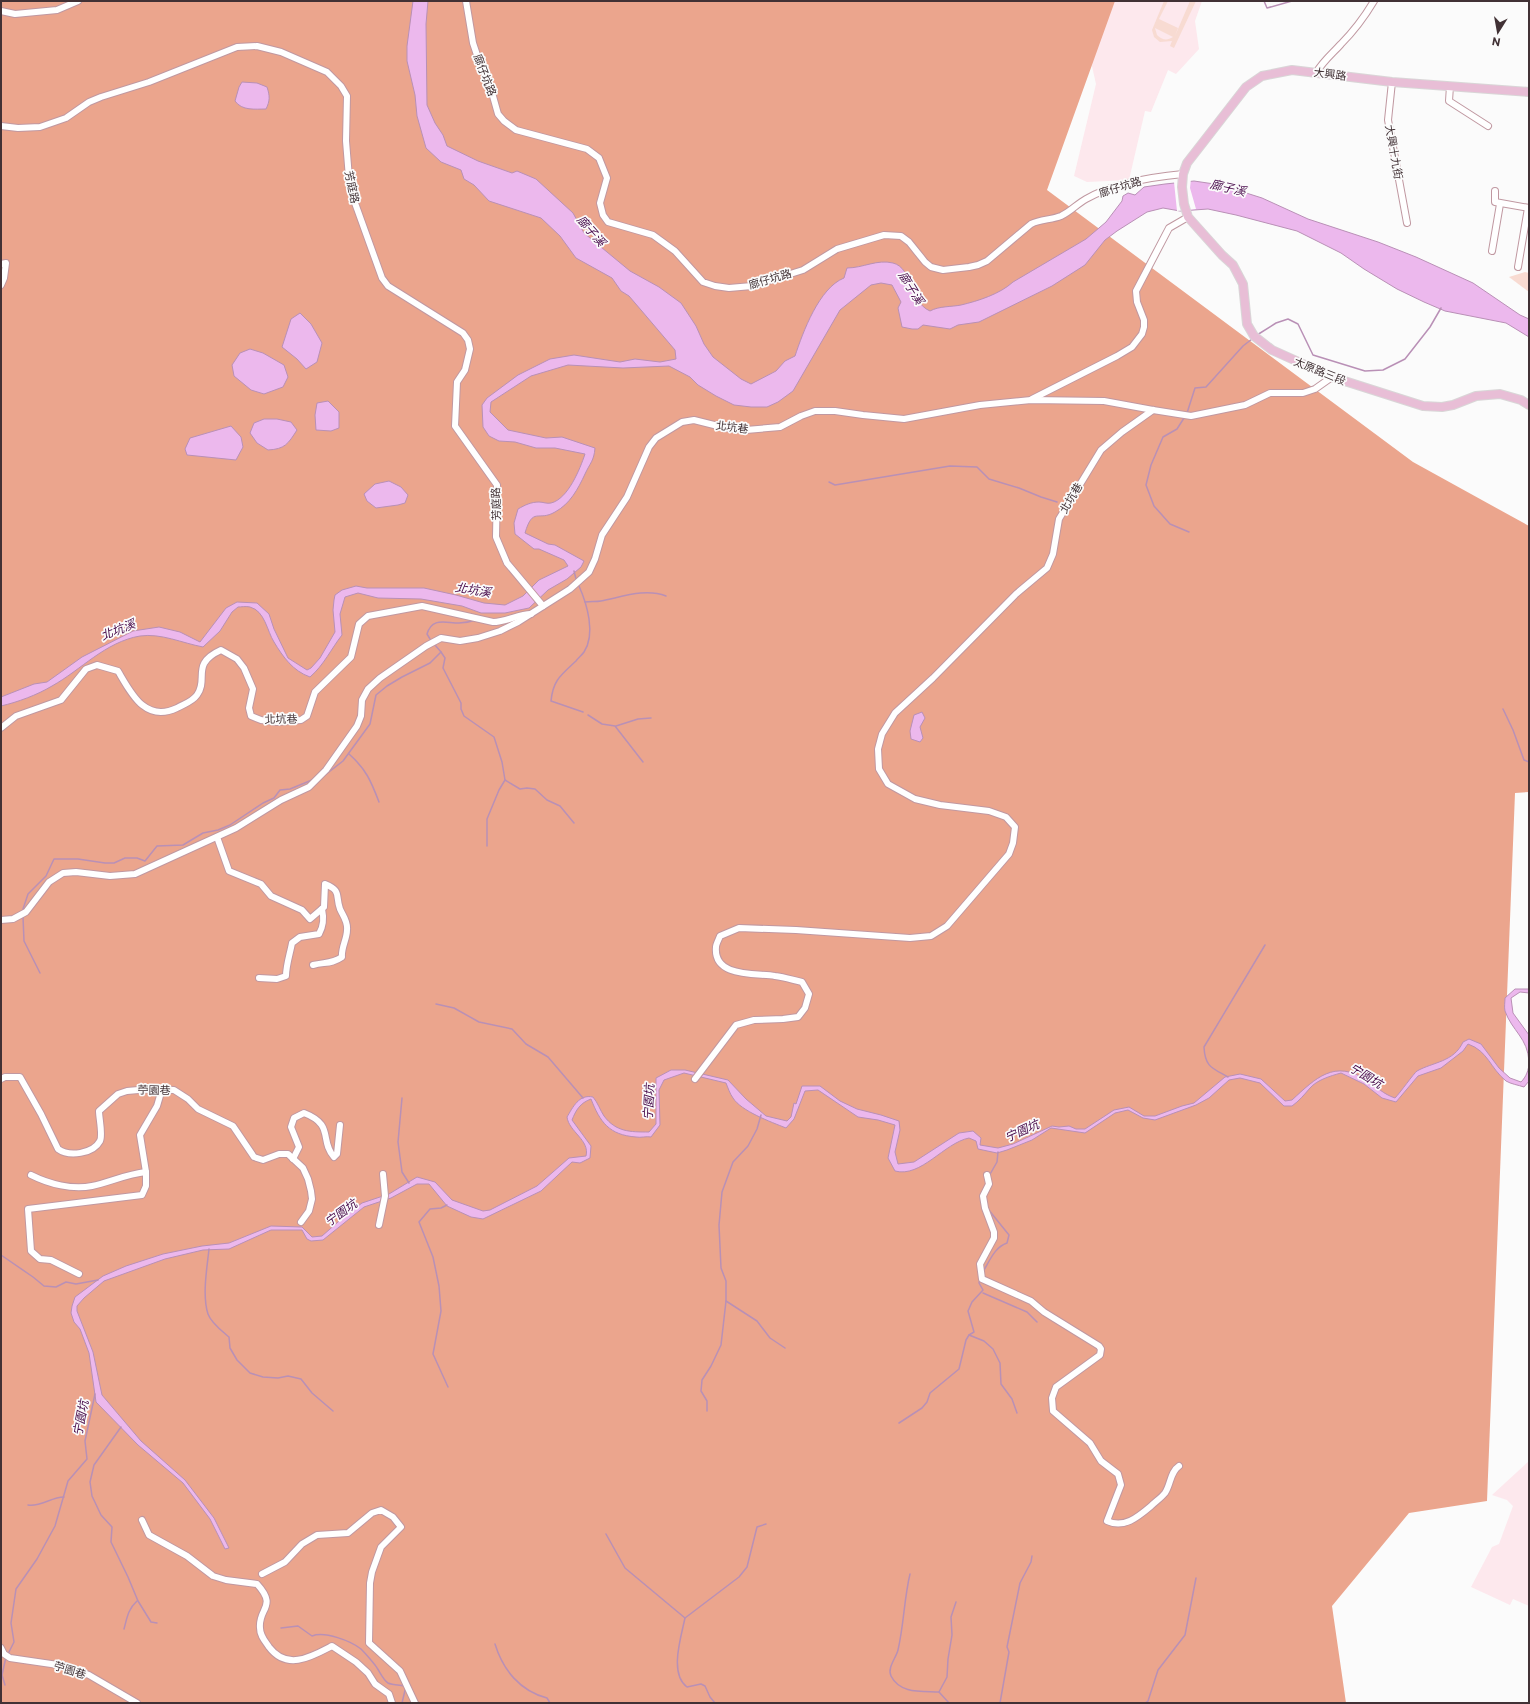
<svg xmlns="http://www.w3.org/2000/svg" width="1530" height="1704" viewBox="0 0 1530 1704" font-family="Commissioner,'Noto Sans TC',sans-serif">
	<style>
		.built { fill: #fde8ed }
		.green { fill: #f8dbd2; fill-rule: evenodd }
		.forest { fill: #eba58d }
		.water { fill: #ecb8ed; stroke: #b990b6 }
		.pier { fill: #fbfbfb }
		.lines { fill: none; stroke-linecap: round; stroke-linejoin: round }
		.stream { stroke: #b990b6; stroke-width: 1.5 }
		.minor-casing { stroke: #c098a1; stroke-width: 8 }
		.major-casing { stroke: #d9d6d7; stroke-width: 10 }
		.minor { stroke: #fff; stroke-width: 6 }
		.major { stroke: #e8bed6; stroke-width: 8 }
		.labels { text-anchor: middle; stroke-width: 3.5; stroke-linejoin: round; paint-order: stroke }
		.street-label { font-size: 11px; fill: #413135; stroke: #fbfbfb }
		.water-label { font-size: 12px; font-style: italic; fill: #460849; stroke: #fbfbfb }
	</style>
	<rect width="100%" height="100%" fill="#fbfbfb"/>
	<!-- built -->
	<g class="built">
		<polygon points="1114,1 1202,1 1195,21 1199,49 1176,74 1168,70 1151,112 1145,111 1129,180 1087,182 1074,176 1096,84 1089,53"/>
		<polygon points="1529,1461 1529,1606 1513,1599 1510,1605 1471,1587 1492,1547 1499,1544 1513,1506 1507,1500 1492,1495"/>
	</g>
	<!-- green -->
	<g class="green">
		<path d="M1164,1H1168L1159,19L1178,28L1175,36L1190,1H1196L1174,48L1170,46L1172,41L1160,42L1154,37L1152,30ZM1155,28L1173,37C1167,41 1162,40 1157,35Z"/>
		<polygon points="1525,272 1529,273 1529,292 1509,277"/>
	</g>
	<!-- forest -->
	<polygon class="forest" points="1,1 1115,1 1047,190 1413,462 1529,526 1529,792 1515,793 1487,1501 1409,1513 1332,1606 1346,1703 1,1703"/>
	<!-- water -->
	<g class="water">
		<path d="M413,1H428L426,24L427,105L435,123L443,135L447,146L478,161L512,173L517,171L536,179L573,213L584,233L630,271L659,287L681,303L696,326L704,344L713,357L741,379L751,384L776,371L785,361L795,356C803,332 819,288 844,278L847,268C863,268 877,259 893,263C913,268 909,302 930,311C939,306 951,307 961,305C978,301 1000,294 1013,282L1086,239L1106,222L1122,201L1123,196L1128,193L1135,195L1144,187L1165,184L1194,181L1221,185L1262,198L1308,219L1378,242L1416,257L1473,283L1520,315L1529,319V337L1506,323L1445,311L1424,302L1397,289L1364,269L1341,253L1297,231L1236,215L1208,209L1180,211L1163,208L1147,212L1117,231L1105,240L1085,265L1052,286L979,322L958,325L950,329L923,325L918,329H912L902,327L898,308L901,302L892,285L881,283L871,285L840,310L793,391L778,402L767,407H751L734,405L716,396L698,385L690,377L669,366L623,368L568,365L531,376L491,402L490,412L508,430L546,438L562,437L595,448C594,461 590,463 585,474C578,489 570,504 555,512C538,522 533,506 525,533L548,544L555,545L584,561L581,567L567,579L548,590L529,608L505,613H481L462,606L421,599L378,598L358,593L345,597L340,614L342,635C331,649 324,665 310,677C293,671 283,657 274,642C267,631 265,611 250,607C246,606 241,607 238,607L232,612L220,631L203,647C182,643 161,633 140,636C105,642 81,670 52,686C37,695 18,702 1,706V697L34,684L47,682L82,657L133,631L159,627L180,632L200,642L226,608L237,602L257,603L269,614L274,629L288,658L307,670L311,668L320,658L335,632L333,610L334,600L335,595L342,590L356,586L367,588H424L456,595L484,603L505,605L523,596L539,580L568,566L564,560L539,549H534L515,534L514,523L518,509C525,505 531,502 539,502C543,502 547,504 551,503C568,499 580,469 585,454L555,448H536L515,442L499,441L489,436L483,427L482,405L487,398L518,375L550,359L574,355L620,362L635,359L660,362L676,359L675,350L641,310L629,296L621,291L612,278L576,258L560,236L541,218L489,201L474,185L464,179L461,170L441,162L426,148L417,116L415,95L407,61V46Z"/>
		<path d="M242,82L257,83L267,87C270,96 270,101 266,109C255,109 242,111 235,101L239,87Z"/>
		<polygon points="300,313 311,324 322,343 317,362 306,369 297,359 282,347 291,319"/>
		<polygon points="250,349 263,353 284,365 288,377 283,387 264,394 251,390 234,376 232,365 240,353"/>
		<polygon points="328,401 339,412 339,428 331,431 316,430 315,415 317,403"/>
		<path d="M264,419H277L291,422L297,430C288,444 285,449 268,450L257,443L250,433L254,423Z"/>
		<polygon points="231,426 241,437 243,447 236,460 187,455 185,449 190,438"/>
		<polygon points="389,481 401,487 408,495 405,503 398,505 376,508 367,501 364,494 375,484"/>
		<polygon points="922,712 925,718 920,727 923,738 920,742 911,739 910,731 914,715"/>
		<path d="M1515,989H1529V993L1520,992L1511,998L1513,1013L1529,1035V1081L1524,1087C1518,1085 1511,1084 1506,1081C1490,1068 1488,1051 1468,1044L1463,1051L1441,1068L1418,1076L1396,1102L1382,1098L1364,1084L1341,1073C1330,1076 1317,1080 1310,1088C1304,1095 1299,1101 1292,1106H1284L1260,1083L1240,1078L1229,1080L1209,1098L1196,1105L1155,1120L1143,1118L1128,1110L1115,1113L1085,1133L1051,1128L1032,1140L1007,1150L997,1153L978,1149L976,1141L969,1138C944,1143 921,1178 895,1171L888,1158L895,1125L878,1120L858,1117L818,1090L805,1091L794,1119L786,1128C771,1122 741,1111 733,1098C730,1094 728,1088 726,1083L684,1073L664,1080L659,1090L660,1125L651,1137C646,1136 641,1138 636,1137C609,1135 600,1122 591,1099C580,1103 576,1110 572,1120L591,1146L590,1158L580,1163L572,1162L541,1191L483,1219L471,1217L447,1206L429,1184H417L391,1198L364,1207L323,1240L311,1241L307,1239L302,1230H271L229,1249L203,1250L165,1259L104,1281L84,1298L77,1306V1311L93,1352L102,1395L141,1441L185,1480L214,1518L229,1548L225,1549L210,1519L183,1483L138,1445L96,1402L89,1353L80,1329L74,1322L71,1313L72,1306L75,1297L103,1276L126,1266L163,1254L202,1246L229,1243L271,1226L302,1227L312,1237L322,1236L346,1215L362,1203L389,1194L417,1177L435,1182L452,1200L483,1211L490,1210L537,1186L569,1158L586,1156C590,1140 569,1132 567,1117C573,1107 579,1094 593,1097C598,1103 600,1110 604,1116C616,1132 630,1132 649,1132L656,1124V1078L671,1070H685L728,1080L746,1099L766,1116L787,1121L791,1117L794,1103L796,1104L802,1086H820L840,1101L857,1109L881,1115L899,1121L900,1130L895,1152L898,1164L914,1162L959,1133L973,1131L981,1138L980,1145L998,1148L1013,1144L1052,1126L1059,1127L1069,1126L1076,1129H1085L1114,1110L1129,1107L1144,1116H1155L1182,1106L1194,1103L1225,1077L1240,1074L1261,1079L1285,1101L1292,1100C1316,1078 1334,1059 1367,1080C1377,1087 1383,1094 1395,1098C1400,1093 1414,1073 1417,1071C1433,1062 1454,1062 1463,1042L1469,1039L1481,1044L1499,1068L1510,1078L1521,1082C1526,1077 1529,1070 1529,1062C1528,1038 1512,1031 1505,1011C1504,1007 1505,1002 1505,998Z"/>
	</g>
	<!-- pier -->
	<polygon class="pier" points="1191,179 1190,188 1196,209 1177,211 1174,182"/>
	<g class="lines">
		<!-- stream -->
		<g class="stream">
			<polyline points="1264,1 1267,8 1292,1"/>
			<polyline points="1257,335 1276,323 1288,319 1298,324 1313,355 1365,371 1383,370 1405,359 1430,327 1441,308"/>
			<polyline points="1187,413 1195,388 1206,387 1243,346 1252,339"/>
			<polyline points="1184,418 1177,429 1163,437 1151,465 1146,485 1154,506 1170,524 1189,532"/>
			<polyline points="829,482 835,485 950,466 977,467 989,479 1019,488 1041,497 1057,502"/>
			<polyline points="574,571 576,579"/>
			<path d="M579,586C587,604 596,634 584,652C582,655 578,658 576,661C561,675 553,680 551,701L583,712"/>
			<path d="M585,602C590,601 596,602 601,601C622,597 645,588 666,596"/>
			<path d="M430,639L427,634C432,617 445,623 459,623C465,623 470,622 476,620"/>
			<polyline points="441,652 445,658 443,668 461,703 461,709 464,716 494,737 502,762 505,780 520,789 527,788 535,789 547,800 560,806 574,823"/>
			<polyline points="1503,709 1513,730 1524,760 1529,762"/>
			<polyline points="588,715 602,724 615,726 643,762"/>
			<polyline points="616,726 638,719 651,718"/>
			<path d="M349,754C366,769 371,781 379,802"/>
			<polyline points="325,775 343,761 370,724 376,695 387,686 402,677 430,663 441,652 435,645"/>
			<polyline points="487,846 487,819 499,790 505,780"/>
			<polyline points="23,909 28,894 46,876 54,859 78,859 105,863 114,863 125,858 137,858 145,861 157,846 183,845 203,833 218,830 230,825 263,803 274,798 280,790 290,789 312,780"/>
			<polyline points="23,917 24,941 40,973"/>
			<polyline points="436,1004 454,1008 479,1022 512,1029 526,1044 548,1057 583,1098"/>
			<path d="M1228,1077C1212,1068 1205,1067 1204,1047L1265,945"/>
			<polyline points="402,1098 398,1142 402,1172 409,1183"/>
			<polyline points="989,1176 997,1162 998,1152"/>
			<polyline points="447,1205 441,1208 430,1209 419,1222 433,1257 439,1286 441,1311 433,1354 448,1387"/>
			<path d="M209,1249C207,1268 202,1296 208,1314C211,1323 222,1331 229,1337L230,1348L237,1360L250,1373L263,1377L278,1378L288,1376L301,1379L312,1393L333,1411"/>
			<polyline points="1,1255 33,1277 44,1286 56,1287 66,1282 76,1284 98,1280"/>
			<path d="M984,1270C990,1260 995,1247 1007,1243L1009,1235L988,1209"/>
			<polyline points="983,1293 1027,1312 1037,1322"/>
			<polyline points="726,1301 757,1321 770,1338 785,1348"/>
			<polyline points="969,1335 984,1341 993,1349 1000,1363 1001,1384 1012,1399 1017,1413"/>
			<polyline points="707,1411 707,1401 701,1391 702,1380 711,1366 721,1345 726,1301 726,1281 721,1268 719,1225 722,1192 733,1162 748,1146 757,1129 761,1115"/>
			<polyline points="899,1423 922,1408 927,1402 930,1393 959,1369 966,1340 969,1335 974,1332 968,1311 972,1302 983,1290 979,1283 980,1279"/>
			<polyline points="121,1427 94,1465 90,1482 92,1496 101,1515 112,1527 111,1542 128,1577 138,1601 151,1622 157,1623"/>
			<path d="M28,1505C41,1507 51,1497 64,1497"/>
			<path d="M606,1534L625,1568L685,1618C681,1637 669,1674 687,1687L701,1684L705,1686L710,1697L715,1703"/>
			<path d="M910,1574C904,1599 904,1624 898,1650C896,1658 887,1668 891,1676C900,1694 922,1691 939,1692"/>
			<polyline points="685,1618 739,1577 747,1567 757,1527 766,1524"/>
			<path d="M281,1628L298,1626L312,1636C325,1631 351,1641 361,1649C366,1654 371,1660 375,1665C379,1670 383,1680 388,1683C392,1685 401,1685 406,1686L402,1703"/>
			<path d="M124,1629C127,1618 128,1609 137,1601"/>
			<path d="M495,1644C503,1670 520,1691 547,1698L550,1703"/>
			<polyline points="8,1654 14,1642 11,1623 16,1589 37,1559 55,1526 68,1481 87,1459 85,1441 95,1394"/>
			<polyline points="5,1685 2,1675 6,1657"/>
			<polyline points="949,1703 939,1692 947,1677 948,1659 952,1635 951,1617 956,1602"/>
			<polyline points="1000,1703 1009,1652 1007,1647 1020,1583 1031,1562 1032,1556"/>
			<polyline points="1145,1703 1148,1701 1158,1670 1185,1635 1196,1578"/>
		</g>
		<defs>
			<g id="minor">
				<path d="M466,1L473,43L479,61L491,89L498,114L504,121L516,130L587,149L599,158L607,178L600,203L603,215L608,222L653,235L675,251L703,282L715,286L729,288L752,286L803,270L837,249L884,235L901,236L909,242L925,262L931,267L943,270L969,267L978,265L987,261L1031,224C1041,219 1051,220 1061,216C1070,212 1077,204 1086,199C1114,183 1151,177 1183,174"/>
				<polyline points="1,11 15,14 57,10 78,1"/>
				<path d="M1316,73C1323,61 1332,54 1341,44C1354,31 1365,16 1374,1"/>
				<polyline points="1392,82 1388,120 1407,223"/>
				<polyline points="1450,86 1449,101 1488,126"/>
				<polyline points="1,126 18,128 40,127 66,118 89,102 101,97 149,82 237,47 257,46 281,52 327,72 341,86 347,96 346,141 349,178 355,203 382,278 388,286 463,333 468,340 470,349 465,370 457,382 455,426 497,485 496,537 507,563 543,606"/>
				<polyline points="1495,191 1495,202 1529,208"/>
				<polyline points="1492,251 1500,204"/>
				<polyline points="1,264 6,263 4,278 1,285"/>
				<polyline points="1518,267 1528,208"/>
				<polyline points="1032,399 1117,356 1132,347 1142,334 1144,327 1144,320 1137,302 1136,291 1169,228 1188,217"/>
				<path d="M1,728L16,716L61,700L86,669L97,665L118,671C131,693 145,723 177,708C184,704 192,702 197,695C209,679 190,664 221,650L237,659L244,668L253,689L249,708L251,716L261,720L277,722L301,720L307,716L315,692L351,657L359,624L368,616L422,606L493,622C507,622 518,614 531,614"/>
				<path d="M217,837L229,871L261,884L271,896L302,910L310,919L324,907L325,884C342,891 335,895 340,909C343,916 348,921 347,930C347,939 341,948 342,957C332,964 325,962 313,965"/>
				<polyline points="1,920 13,919 26,912 49,882 63,873 76,872 110,876 135,874 236,828 281,800 309,787 326,770 357,726 361,716 362,700 368,689 380,678 426,646 441,638 460,641 478,638 500,631 518,622 570,589 589,572 595,559 602,535 627,497 649,447 656,438 682,422 694,420 726,428 746,430 780,427 801,416 815,411 835,411 863,415 904,419 980,405 1031,400 1104,401 1153,410 1191,416 1245,405 1270,393 1303,393 1315,389 1332,377"/>
				<path d="M259,978L277,979L286,976C286,965 290,954 292,943L300,937L319,934C324,925 324,918 322,909"/>
				<path d="M1,1079L5,1077H20L41,1114L58,1149C69,1157 93,1154 100,1141C103,1135 99,1118 99,1111L118,1094L127,1091L150,1089L174,1090L188,1099L198,1109L233,1126L254,1157L263,1160L279,1154H288L303,1168L308,1179L311,1191L312,1199L309,1211L301,1222"/>
				<path d="M695,1079L736,1025L754,1020L783,1019L798,1017L805,1008L809,994L802,982C793,980 784,977 775,976C756,973 713,978 716,947C716,944 719,939 720,936L739,928L796,930L910,938L931,936L947,926L1009,854L1013,843L1015,827L1006,817L989,811L940,805L915,799L888,784L879,769L878,749L882,734L895,713L933,678L1016,594L1047,568L1053,554L1059,519L1101,450L1122,432L1153,410"/>
				<path d="M293,1159L299,1147L291,1127L294,1118L304,1113C335,1125 319,1140 334,1157L337,1154L340,1125"/>
				<path d="M31,1175C49,1184 72,1190 92,1186C110,1182 127,1174 146,1172"/>
				<path d="M987,1175L989,1184L983,1196L985,1208L994,1232V1238L980,1264L982,1279L1031,1301L1044,1312L1099,1346L1101,1349L1100,1355L1056,1387L1052,1398L1053,1411L1090,1443L1101,1461L1118,1474L1121,1485L1107,1521C1124,1529 1138,1517 1151,1506C1155,1502 1161,1498 1165,1493C1171,1484 1170,1472 1179,1466"/>
				<polyline points="379,1225 385,1196 383,1174"/>
				<polyline points="79,1274 51,1260 40,1259 31,1251 28,1209 142,1195 146,1186 146,1172 140,1135 157,1106 162,1089"/>
				<path d="M142,1520L149,1535L187,1556L213,1576L226,1580L257,1584C278,1607 258,1608 260,1628C260,1636 265,1641 269,1647C287,1671 311,1657 332,1646L356,1662L368,1673L375,1684L389,1694L392,1703"/>
				<polyline points="262,1574 285,1562 302,1544 317,1535 348,1533 372,1513 381,1510 393,1517 401,1527 381,1547 372,1572 370,1583 369,1643 400,1671 415,1703"/>
				<polyline points="1,1648 4,1654 10,1658 65,1666 89,1675 137,1703"/>
			</g>
			<polyline id="major" points="1529,92 1392,82 1292,70 1262,76 1246,87 1201,145 1187,163 1183,174 1182,187 1184,204 1188,217 1222,255 1233,265 1243,284 1247,324 1254,336 1272,350 1332,377 1423,406 1442,407 1453,405 1476,396 1500,394 1521,400 1529,405"/>
		</defs>
		<!-- minor casing -->
		<use href="#minor" class="minor-casing"/>
		<!-- major casing -->
		<use href="#major" class="major-casing"/>
		<!-- minor -->
		<use href="#minor" class="minor"/>
		<!-- major -->
		<use href="#major" class="major"/>
	</g>
	<g class="labels">
		<!-- street labels -->
		<g class="street-label">
			<text transform="translate(1330 74) rotate(7)" y="4">大興路</text>
			<text transform="translate(485 75) rotate(69)" y="4">廍仔坑路</text>
			<text transform="translate(1394 152) rotate(80)" y="4">大興十九街</text>
			<text transform="translate(352 187) rotate(78)" y="4">芳庭路</text>
			<text transform="translate(1120 187) rotate(-17)" y="4">廍仔坑路</text>
			<text transform="translate(770 279) rotate(-16)" y="4">廍仔坑路</text>
			<text transform="translate(1320 371) rotate(22)" y="4">太原路三段</text>
			<text transform="translate(732 427) rotate(7)" y="4">北坑巷</text>
			<text transform="translate(1071 498) rotate(-59)" y="4">北坑巷</text>
			<text transform="translate(496 504) rotate(-92)" y="4">芳庭路</text>
			<text transform="translate(281 719) rotate(-1)" y="4">北坑巷</text>
			<text transform="translate(154 1090) rotate(1)" y="4">苧園巷</text>
			<text transform="translate(70 1670) rotate(17)" y="4">苧園巷</text>
		</g>
		<!-- water labels -->
		<g class="water-label">
			<text transform="translate(1228 188) rotate(13)" y="4">廍子溪</text>
			<text transform="translate(591 231) rotate(49)" y="4">廍子溪</text>
			<text transform="translate(911 288) rotate(58)" y="4">廍子溪</text>
			<text transform="translate(473 590) rotate(9)" y="4">北坑溪</text>
			<text transform="translate(118 630) rotate(-21)" y="4">北坑溪</text>
			<text transform="translate(1366 1076) rotate(31)" y="4">宁園坑</text>
			<text transform="translate(649 1102) rotate(-87)" y="4">宁園坑</text>
			<text transform="translate(1022 1131) rotate(-24)" y="4">宁園坑</text>
			<text transform="translate(341 1213) rotate(-36)" y="4">宁園坑</text>
			<text transform="translate(81 1418) rotate(-79)" y="4">宁園坑</text>
		</g>
	</g>
	<!-- border -->
	<rect width="1530" height="1704" fill="none" stroke="#413135" stroke-width="4"/>
	<!-- north arrow -->
	<g transform="translate(1498 32) rotate(191)" stroke="#fbfbfb" stroke-width="3" paint-order="stroke">
	<path d="M0-3L7 15L0 10L-7 15Z" fill="#413135"/>
	<text y="-6" font-size="11" font-weight="bold" text-anchor="middle" fill="#413135">N</text>
	</g>
</svg>
